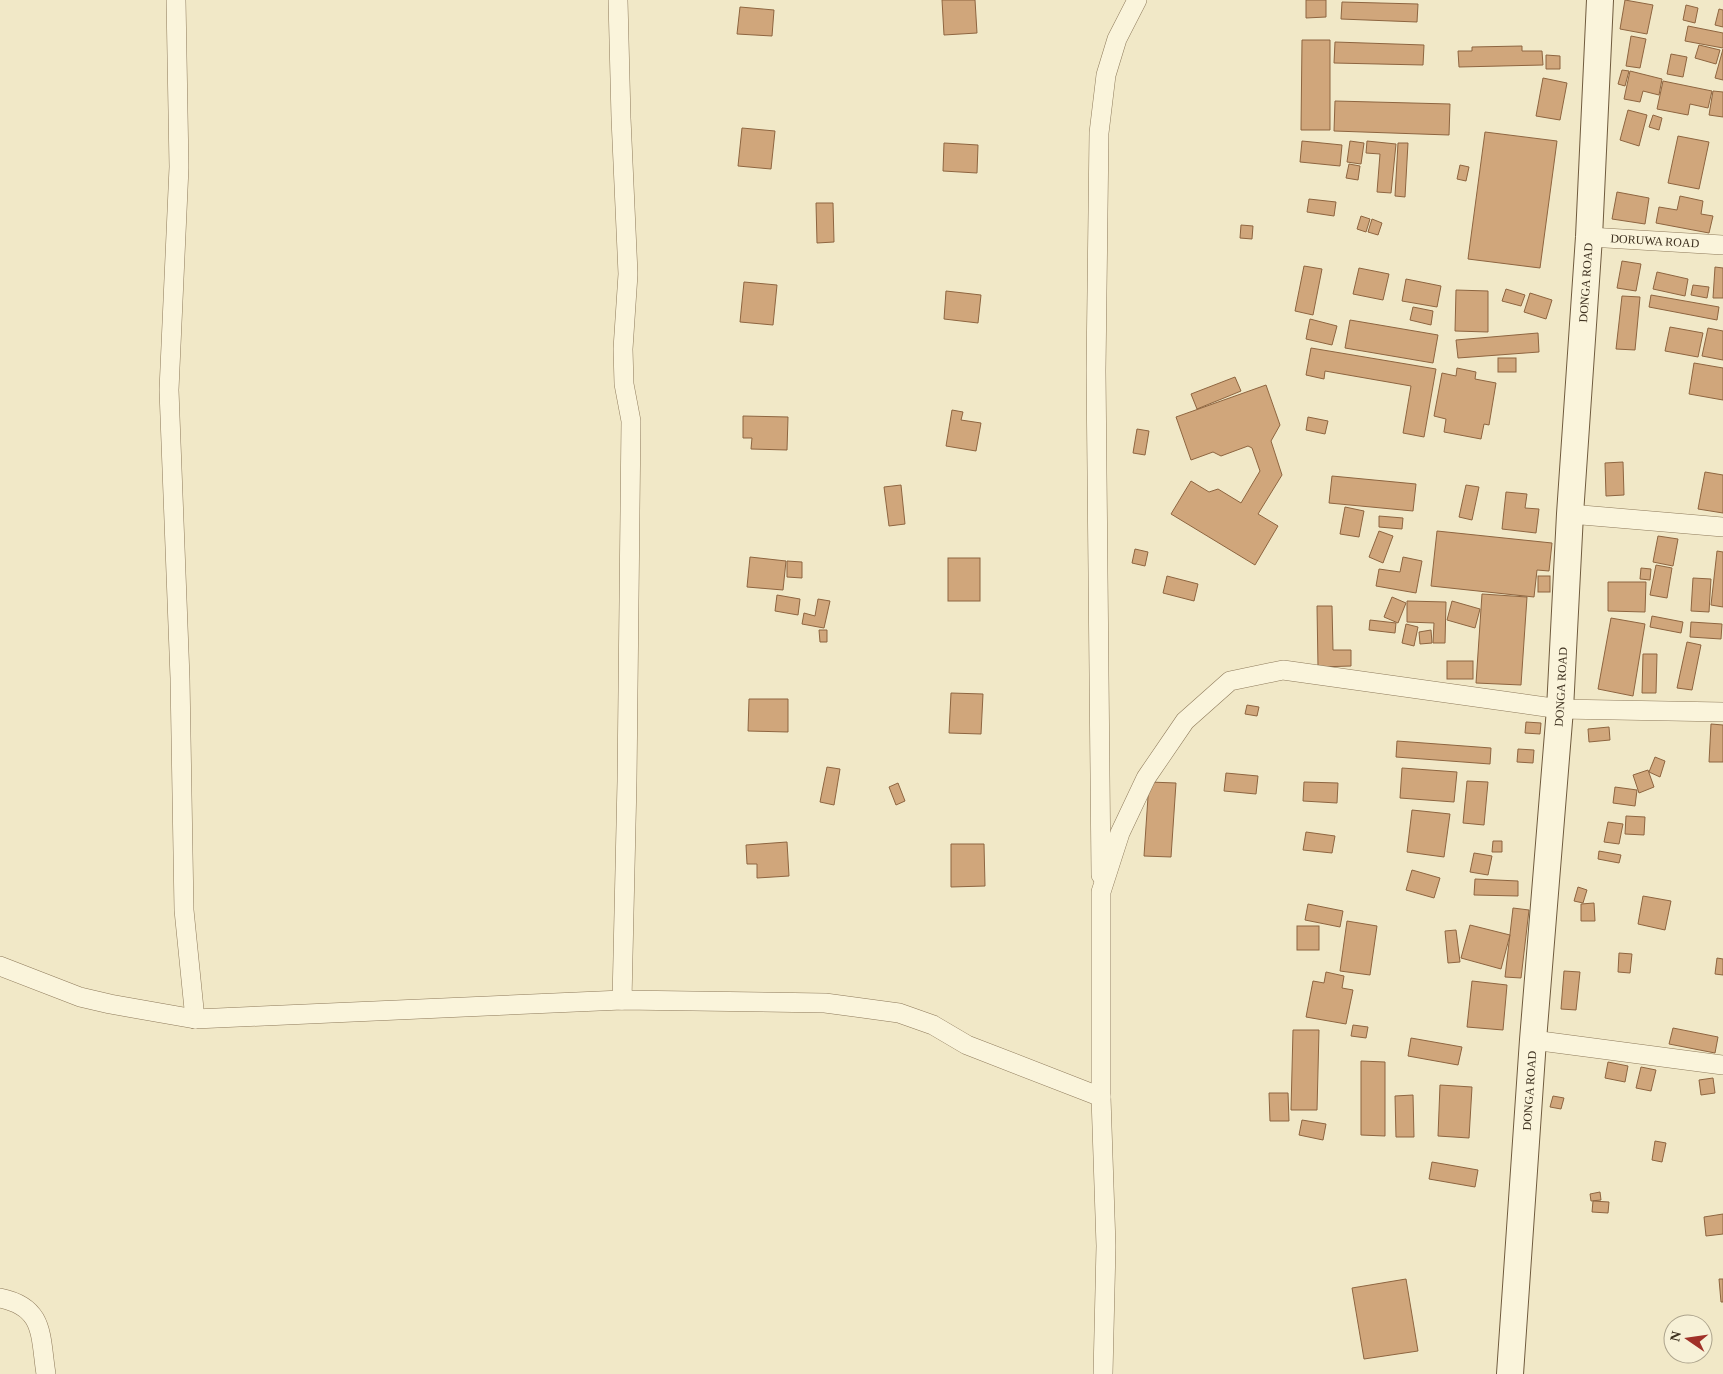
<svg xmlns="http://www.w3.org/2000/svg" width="1723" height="1374" viewBox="0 0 1723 1374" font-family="Georgia,serif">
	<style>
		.building { fill: #d0a67b; stroke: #8e6540 }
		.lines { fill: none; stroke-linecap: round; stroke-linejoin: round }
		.street-casing { stroke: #8e7a5b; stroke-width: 20 }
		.secondary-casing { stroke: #705b3e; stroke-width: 28 }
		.street { stroke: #faf4db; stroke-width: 19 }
		.secondary { stroke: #faf4db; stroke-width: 26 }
		.labels { text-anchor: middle; stroke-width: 5; stroke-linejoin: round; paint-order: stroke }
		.street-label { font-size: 12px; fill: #3d301f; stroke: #f7f1d7 }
	</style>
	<rect width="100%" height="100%" fill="#f1e8c7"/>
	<!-- building -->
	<g class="building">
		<polygon points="942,0 975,0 977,33 944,35"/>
		<polygon points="1306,0 1326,0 1326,17 1306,18"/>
		<polygon points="1625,0 1653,5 1647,34 1620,29"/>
		<polygon points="1342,2 1418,4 1417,22 1341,19"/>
		<polygon points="1686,5 1698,8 1695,23 1683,20"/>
		<polygon points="740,7 774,10 772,36 737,34"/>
		<polygon points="1719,9 1723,10 1723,27 1715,25"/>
		<polygon points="1688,26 1723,33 1723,48 1685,41"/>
		<polygon points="1631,36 1646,39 1640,68 1626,66"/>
		<polygon points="1302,40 1330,40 1330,130 1301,130"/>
		<polygon points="1335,42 1424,45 1423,65 1334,63"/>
		<polygon points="1699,45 1720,50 1716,64 1695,58"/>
		<polygon points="1522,46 1522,51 1542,51 1543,65 1459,67 1458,51 1472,51 1472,47"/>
		<polygon points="1723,49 1723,80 1715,78"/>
		<polygon points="1671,54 1687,57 1683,77 1667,74"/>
		<polygon points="1546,55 1560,56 1560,69 1546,69"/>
		<polygon points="1622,70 1629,71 1625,86 1618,84"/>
		<polygon points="1630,71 1662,79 1659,95 1643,91 1640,102 1624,99"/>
		<polygon points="1543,78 1567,83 1560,120 1536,116"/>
		<polygon points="1663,81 1712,91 1708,108 1690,104 1688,115 1657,109"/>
		<polygon points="1713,91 1723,92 1723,117 1709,115"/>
		<polygon points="1335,101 1450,104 1449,135 1334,131"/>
		<polygon points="1628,110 1647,115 1639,146 1620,140"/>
		<polygon points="1653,115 1662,118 1659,130 1649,127"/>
		<polygon points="742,128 775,131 771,169 738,166"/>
		<polygon points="1485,132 1557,141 1540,268 1468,259"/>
		<polygon points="1678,136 1709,142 1699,189 1668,183"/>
		<polygon points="1302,141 1342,145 1340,166 1300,162"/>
		<polygon points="1350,141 1364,143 1361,164 1347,162"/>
		<polygon points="1367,141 1396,144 1391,193 1377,192 1380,154 1366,153"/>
		<polygon points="944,143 978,145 977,173 943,171"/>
		<polygon points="1398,143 1408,143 1405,197 1395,196"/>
		<polygon points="1349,164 1360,166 1358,180 1346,178"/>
		<polygon points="1460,165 1469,167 1466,181 1457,179"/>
		<polygon points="1617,192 1649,198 1645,224 1612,219"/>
		<polygon points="1680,196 1703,201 1701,214 1713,216 1709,233 1656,223 1659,207 1677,210"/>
		<polygon points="1309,199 1336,202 1334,216 1307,212"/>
		<polygon points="816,203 833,203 834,242 817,243"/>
		<polygon points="1361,216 1370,219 1366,232 1357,229"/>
		<polygon points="1372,219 1382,223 1378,235 1368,232"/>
		<polygon points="1241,225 1253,226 1252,239 1240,238"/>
		<polygon points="1622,261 1641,264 1636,291 1617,288"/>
		<polygon points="1304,266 1322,269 1313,315 1295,311"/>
		<polygon points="1715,267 1723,268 1723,298 1713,298"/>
		<polygon points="1359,268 1389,274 1383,300 1353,294"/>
		<polygon points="1657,272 1688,279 1685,296 1653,289"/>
		<polygon points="1406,279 1441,286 1437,307 1402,301"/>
		<polygon points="744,282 777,285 773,325 740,322"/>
		<polygon points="1693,285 1709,287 1707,298 1691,295"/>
		<polygon points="1506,289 1525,295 1521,306 1502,301"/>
		<polygon points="1456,290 1488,291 1488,332 1455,331"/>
		<polygon points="946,291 981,295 978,323 944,319"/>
		<polygon points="1530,293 1552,300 1546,319 1524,312"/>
		<polygon points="1651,295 1719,307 1717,320 1649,307"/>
		<polygon points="1622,296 1640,297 1635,350 1616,349"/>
		<polygon points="1413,307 1433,311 1431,325 1410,320"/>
		<polygon points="1310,319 1337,326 1332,345 1306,339"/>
		<polygon points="1350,320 1438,335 1433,363 1345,348"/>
		<polygon points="1670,327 1703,333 1698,357 1665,351"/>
		<polygon points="1708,328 1723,331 1723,360 1702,356"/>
		<polygon points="1538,333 1539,352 1458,358 1456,340"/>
		<polygon points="1311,348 1436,369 1424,437 1403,433 1411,386 1325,371 1324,379 1306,375"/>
		<rect x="1498" y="358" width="18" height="14"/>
		<polygon points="1694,363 1723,368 1723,400 1689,394"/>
		<polygon points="1457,368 1476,372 1475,379 1496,383 1489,425 1484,424 1481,439 1444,432 1446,419 1434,416 1442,373 1456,376"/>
		<polygon points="1235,377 1241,391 1197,409 1191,394"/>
		<polygon points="1266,385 1280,425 1271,441 1282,475 1258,514 1278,526 1255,565 1171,514 1191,481 1209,492 1218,489 1241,503 1260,471 1252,448 1248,446 1221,456 1213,452 1191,460 1176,417"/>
		<polygon points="952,410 963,412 961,420 981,423 976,451 946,446"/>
		<polygon points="743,416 788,417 787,450 751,449 752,438 743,438"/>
		<polygon points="1308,417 1328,421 1325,434 1306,430"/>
		<polygon points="1137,429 1149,431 1145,455 1133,453"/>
		<polygon points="1623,462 1624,495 1606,496 1605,463"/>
		<polygon points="1705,472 1723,475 1723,513 1698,509"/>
		<polygon points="1332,476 1416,484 1413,511 1329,503"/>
		<polygon points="901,485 905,524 889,526 884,487"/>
		<polygon points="1466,485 1479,487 1472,520 1459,517"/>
		<polygon points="1506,492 1527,494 1525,508 1539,509 1536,533 1502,529"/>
		<polygon points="1345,507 1364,511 1359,537 1340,534"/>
		<polygon points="1379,516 1403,518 1402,529 1379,527"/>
		<polygon points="1379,531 1393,536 1383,563 1369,557"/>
		<polygon points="1437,531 1552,543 1549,571 1537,570 1534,597 1431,586"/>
		<polygon points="1658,536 1678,539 1673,566 1653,562"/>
		<polygon points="1135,549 1148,552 1145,566 1132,563"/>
		<polygon points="1717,551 1723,552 1723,607 1711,605"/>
		<polygon points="750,557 786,561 783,590 747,587"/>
		<polygon points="1403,557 1422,561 1416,593 1376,586 1379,569 1400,572"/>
		<rect x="948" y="558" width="32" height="43"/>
		<polygon points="787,561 802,562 802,578 787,577"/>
		<polygon points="1656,565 1672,568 1667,598 1650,595"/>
		<polygon points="1641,568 1651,569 1650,580 1640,579"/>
		<polygon points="1167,576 1198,584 1194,601 1163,593"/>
		<rect x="1538" y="576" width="12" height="16"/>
		<polygon points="1693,578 1711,579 1709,612 1691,611"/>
		<polygon points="1608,582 1646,582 1645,612 1608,611"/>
		<polygon points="1482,594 1527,597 1521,685 1476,683"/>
		<polygon points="777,595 800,599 798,615 775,611"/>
		<polygon points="1392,597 1406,603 1398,623 1384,617"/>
		<polygon points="818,599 830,601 824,628 802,624 804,613 815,616"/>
		<polygon points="1407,601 1446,602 1445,643 1433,643 1434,623 1407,622"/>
		<polygon points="1452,601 1480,609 1475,628 1447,620"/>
		<polygon points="1317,606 1332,606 1333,650 1351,650 1351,666 1318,667"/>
		<polygon points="1652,616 1683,622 1681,633 1650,627"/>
		<polygon points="1611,618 1645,624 1633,696 1598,689"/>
		<polygon points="1370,620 1396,623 1395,633 1369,630"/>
		<polygon points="1691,622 1722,624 1721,639 1690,637"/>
		<polygon points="1406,624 1418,627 1414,646 1402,643"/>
		<polygon points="819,630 827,630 827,642 820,642"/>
		<polygon points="1431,630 1432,643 1420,644 1419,632"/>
		<polygon points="1687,642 1701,645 1692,690 1677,688"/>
		<polygon points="1643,654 1657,654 1656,693 1642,693"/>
		<rect x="1447" y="661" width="26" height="18"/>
		<polygon points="951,693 983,694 981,734 949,733"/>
		<polygon points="749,699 788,699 788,732 748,731"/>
		<polygon points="1247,705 1259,707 1257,716 1245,714"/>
		<polygon points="1526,722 1541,723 1540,734 1525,733"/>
		<polygon points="1711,724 1723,725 1723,762 1709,762"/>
		<polygon points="1609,727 1610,740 1589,742 1588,729"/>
		<polygon points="1397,741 1491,748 1490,764 1396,757"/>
		<polygon points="1518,749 1534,750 1533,763 1517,762"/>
		<polygon points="1655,757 1665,761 1660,777 1649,772"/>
		<polygon points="827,767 840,769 834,805 820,802"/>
		<polygon points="1402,768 1457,772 1454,802 1400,798"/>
		<polygon points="1648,770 1654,787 1639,793 1633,775"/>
		<polygon points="1226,773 1258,776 1256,794 1224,791"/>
		<polygon points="1467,781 1488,782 1484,825 1463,823"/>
		<polygon points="1149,782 1176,783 1171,857 1144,856"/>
		<polygon points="1304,782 1338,783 1337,803 1303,801"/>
		<polygon points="898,783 905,801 896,805 889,787"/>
		<polygon points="1615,787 1637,790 1635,806 1613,803"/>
		<polygon points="1412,810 1450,814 1444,857 1407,852"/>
		<polygon points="1626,816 1645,817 1644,835 1625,834"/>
		<polygon points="1608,822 1623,824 1619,844 1604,842"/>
		<polygon points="1306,832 1335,836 1332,853 1303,850"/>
		<polygon points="1493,841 1502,841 1502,852 1492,852"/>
		<polygon points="787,842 789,876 757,878 757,864 747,864 746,845"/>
		<polygon points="951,844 984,844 985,886 951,887"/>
		<polygon points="1599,851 1621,855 1619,863 1598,859"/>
		<polygon points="1474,853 1492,856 1488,875 1470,872"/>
		<polygon points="1412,870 1440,878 1434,898 1406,890"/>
		<polygon points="1475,879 1518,881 1518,896 1474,895"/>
		<polygon points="1578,887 1587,890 1583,903 1574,901"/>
		<polygon points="1643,896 1671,901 1665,930 1638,924"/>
		<polygon points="1594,903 1595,921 1581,921 1581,904"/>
		<polygon points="1308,904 1343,911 1340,927 1305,920"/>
		<polygon points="1513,908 1529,910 1521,978 1505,977"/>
		<polygon points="1347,921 1377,926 1370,975 1340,971"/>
		<polygon points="1470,925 1510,935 1501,969 1461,958"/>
		<rect x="1297" y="926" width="22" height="24"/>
		<polygon points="1456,930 1460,962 1448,963 1445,931"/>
		<polygon points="1619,953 1632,954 1630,973 1618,972"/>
		<polygon points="1717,958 1723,959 1723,975 1715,974"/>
		<polygon points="1564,971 1580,972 1576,1010 1561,1009"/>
		<polygon points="1326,972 1344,976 1342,988 1353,990 1346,1024 1306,1017 1313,981 1324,983"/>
		<polygon points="1472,981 1507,985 1503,1030 1467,1027"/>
		<polygon points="1353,1025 1368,1027 1366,1038 1351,1036"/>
		<polygon points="1673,1028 1718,1037 1715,1053 1669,1044"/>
		<polygon points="1293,1030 1319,1030 1317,1110 1291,1110"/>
		<polygon points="1411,1038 1462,1047 1458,1065 1408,1056"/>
		<polygon points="1361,1061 1385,1062 1385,1136 1361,1135"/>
		<polygon points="1608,1062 1628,1066 1625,1082 1605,1078"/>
		<polygon points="1641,1067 1656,1070 1651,1091 1636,1088"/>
		<polygon points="1713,1078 1715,1093 1701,1095 1699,1080"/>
		<polygon points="1440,1085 1472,1087 1469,1138 1438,1136"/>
		<polygon points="1269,1093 1288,1093 1289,1121 1270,1121"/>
		<polygon points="1413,1095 1414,1137 1396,1137 1395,1096"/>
		<polygon points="1553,1096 1564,1098 1561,1109 1550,1107"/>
		<polygon points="1302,1120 1326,1124 1323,1140 1299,1135"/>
		<polygon points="1655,1141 1666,1143 1662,1162 1652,1160"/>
		<polygon points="1432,1162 1478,1170 1475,1187 1429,1179"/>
		<polygon points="1600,1192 1601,1200 1591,1201 1590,1194"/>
		<polygon points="1593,1201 1609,1202 1608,1213 1592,1212"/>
		<polygon points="1723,1214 1723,1234 1706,1236 1704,1217"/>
		<polygon points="1406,1279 1418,1351 1364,1359 1352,1288"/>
		<polygon points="1719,1279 1723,1279 1723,1302 1721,1302"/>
	</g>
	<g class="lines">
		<defs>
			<g id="street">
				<polyline points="176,0 179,167 169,390 180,678 184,910 195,1019"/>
				<polyline points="618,0 621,118 628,274 623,349 624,384 631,421 627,781 622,1000"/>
				<path id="s1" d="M1589,237L1723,245"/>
				<polyline points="1570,514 1723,527"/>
				<polyline points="1101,875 1096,371 1099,133 1106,75 1117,39 1137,0"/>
				<polyline points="0,966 80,997 110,1004 195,1019 622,1000 825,1003 899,1013 933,1025 967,1045 1101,1097 1106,1246 1103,1374"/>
				<polyline points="1533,1040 1723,1065"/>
				<polyline points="1101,1097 1101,892 1120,833 1146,778 1185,721 1230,681 1283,670 1560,709 1723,712"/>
				<path d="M0,1298C45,1307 40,1336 46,1374"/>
			</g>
			<g id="secondary">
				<path id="s2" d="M1510,1374L1533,1040L1560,709L1570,514L1589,237L1600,0"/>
			</g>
		</defs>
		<!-- street casing -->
		<use href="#street" class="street-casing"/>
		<!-- secondary casing -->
		<use href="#secondary" class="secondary-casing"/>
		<!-- street -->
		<use href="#street" class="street"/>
		<!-- secondary -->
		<use href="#secondary" class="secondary"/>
	</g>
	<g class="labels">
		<!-- street labels -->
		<g class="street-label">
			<text dy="4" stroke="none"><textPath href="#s1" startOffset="66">DORUWA ROAD</textPath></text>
			<text dy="4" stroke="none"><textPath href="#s2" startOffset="1094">DONGA ROAD</textPath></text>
			<text dy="4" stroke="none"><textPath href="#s2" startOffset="689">DONGA ROAD</textPath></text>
			<text dy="4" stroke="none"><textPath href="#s2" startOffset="284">DONGA ROAD</textPath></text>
		</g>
	</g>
	<!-- north arrow -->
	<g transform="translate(1688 1339) rotate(283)"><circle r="24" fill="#f7f1d7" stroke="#ada48d"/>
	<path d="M0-4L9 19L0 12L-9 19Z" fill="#a03128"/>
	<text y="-8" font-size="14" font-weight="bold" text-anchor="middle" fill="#3d301f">N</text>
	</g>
</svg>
